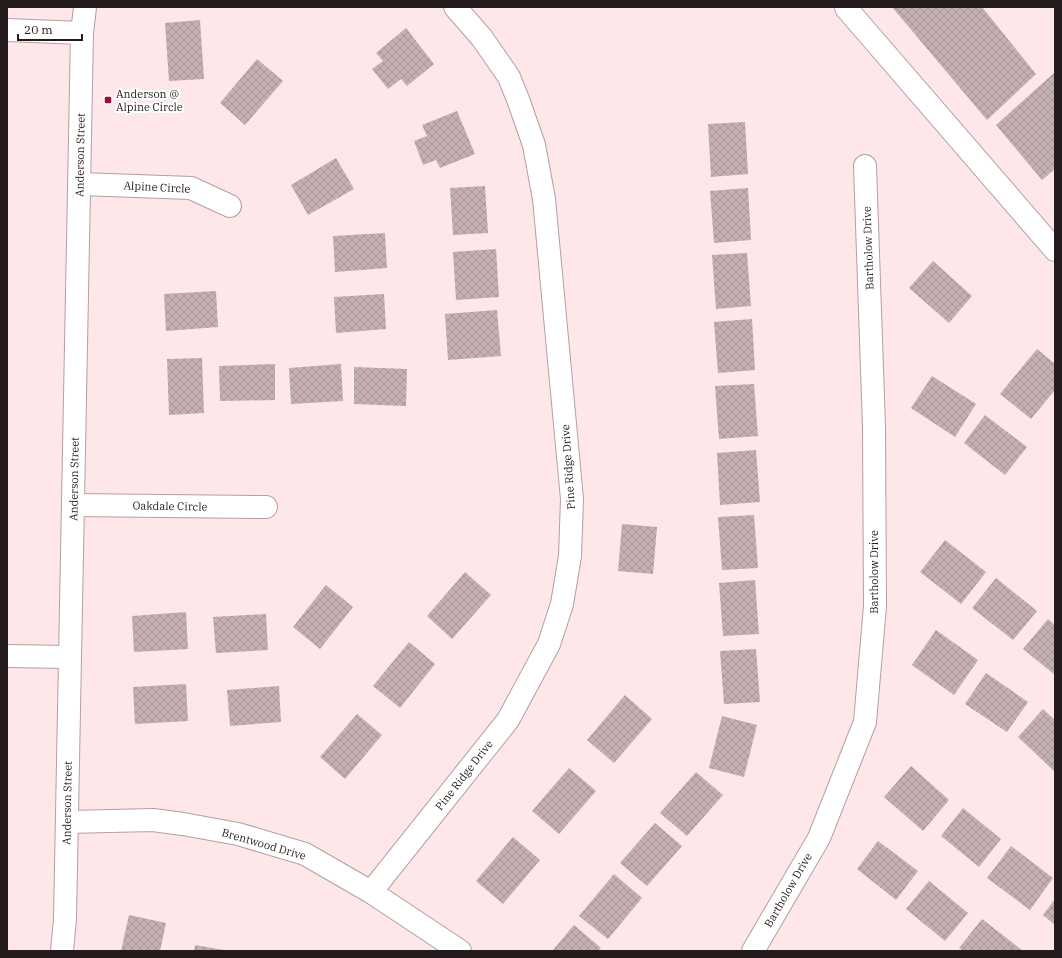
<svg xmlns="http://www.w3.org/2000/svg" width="1062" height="958" viewBox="0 0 1062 958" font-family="'IBM Plex Serif',serif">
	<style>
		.building { fill: url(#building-cross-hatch) }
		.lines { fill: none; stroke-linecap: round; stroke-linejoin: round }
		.minor-casing { stroke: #b49fa1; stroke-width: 24 }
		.minor { stroke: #fff; stroke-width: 22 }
		.poi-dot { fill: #a4083e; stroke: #fff; stroke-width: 1.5 }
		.labels { text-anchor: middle; stroke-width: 4; stroke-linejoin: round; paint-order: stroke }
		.poi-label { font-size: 11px; fill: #241c1c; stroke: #fff; text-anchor: start }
		.street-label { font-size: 11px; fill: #241c1c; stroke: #fff }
	</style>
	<defs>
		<pattern id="building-cross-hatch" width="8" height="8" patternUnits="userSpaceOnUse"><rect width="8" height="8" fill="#c4afb1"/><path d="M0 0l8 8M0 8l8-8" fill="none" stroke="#a89698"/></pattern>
	</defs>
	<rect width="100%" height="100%" fill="#fde7e9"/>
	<!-- building -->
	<g class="building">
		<polygon points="892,7 982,7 1036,74 987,120"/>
		<polygon points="200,20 204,79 169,81 165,23"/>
		<polygon points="406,28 434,64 407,86 401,79 388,89 372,69 383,61 376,53"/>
		<polygon points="257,59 283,81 245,125 220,103"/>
		<polygon points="1055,72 1055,169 1042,180 996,125"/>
		<polygon points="457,111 475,154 440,168 436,160 423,165 414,141 427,136 422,125"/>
		<polygon points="745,122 748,174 711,177 708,124"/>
		<polygon points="336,158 354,189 308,215 291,185"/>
		<polygon points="485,186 488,233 453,235 450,188"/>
		<polygon points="748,188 751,240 714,243 710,191"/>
		<polygon points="385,233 387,268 335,272 333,236"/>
		<polygon points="496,249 499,297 456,300 453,252"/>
		<polygon points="747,253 751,306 716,309 712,255"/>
		<polygon points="933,261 972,296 949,323 909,288"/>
		<polygon points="216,291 218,327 166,331 164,294"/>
		<polygon points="384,294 386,329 336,333 334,297"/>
		<polygon points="497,310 501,356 448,360 445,314"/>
		<polygon points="752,319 755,370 718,373 714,322"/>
		<polygon points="1037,349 1055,364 1055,390 1031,419 1000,394"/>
		<polygon points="202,358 204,413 169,415 167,359"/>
		<polygon points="275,364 275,400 220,401 219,366"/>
		<polygon points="341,364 343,401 291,404 289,368"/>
		<polygon points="354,367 407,369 406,406 354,404"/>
		<polygon points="932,376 976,404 955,437 911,408"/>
		<polygon points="754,384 758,436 719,439 715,386"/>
		<polygon points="985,415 1027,447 1005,475 964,443"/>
		<polygon points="756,450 760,502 720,505 717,453"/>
		<polygon points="754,515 758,568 722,570 718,517"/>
		<polygon points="622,524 657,527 653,574 618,571"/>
		<polygon points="945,540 986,572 961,604 920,572"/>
		<polygon points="465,572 491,595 452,639 427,616"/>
		<polygon points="996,578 1037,611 1013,640 972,608"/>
		<polygon points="755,580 759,634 723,636 719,583"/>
		<polygon points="326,585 353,607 320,649 293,627"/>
		<polygon points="186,612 188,649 134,652 132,616"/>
		<polygon points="266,614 268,650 216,653 213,617"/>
		<polygon points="1048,619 1055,625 1055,675 1023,649"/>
		<polygon points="936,630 978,660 954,695 912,665"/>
		<polygon points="409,642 435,664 400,708 373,686"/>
		<polygon points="756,649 760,702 724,704 720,651"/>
		<polygon points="986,673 1028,702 1007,732 965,704"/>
		<polygon points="186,684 188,721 135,724 133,687"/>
		<polygon points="279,686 281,722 230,726 227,690"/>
		<polygon points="625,695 652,719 614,763 587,740"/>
		<polygon points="1043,709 1055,720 1055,772 1018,737"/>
		<polygon points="357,714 382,735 345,779 320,757"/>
		<polygon points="722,716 757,725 744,777 709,768"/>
		<polygon points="911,766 949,800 923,831 884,797"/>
		<polygon points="569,768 596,791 559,834 532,811"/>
		<polygon points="696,772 723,795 687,836 660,813"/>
		<polygon points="963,808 1001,839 979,867 941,836"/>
		<polygon points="655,823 682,846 647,886 620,863"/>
		<polygon points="513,837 540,860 503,904 476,881"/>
		<polygon points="878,841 918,871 896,900 857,869"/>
		<polygon points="1011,846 1053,878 1030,910 987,878"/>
		<polygon points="614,874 642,898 608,939 579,916"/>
		<polygon points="929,881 968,913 945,941 906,909"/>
		<polygon points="1055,899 1055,925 1043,915"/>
		<polygon points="129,915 166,923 160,951 121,951"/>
		<polygon points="982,919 1023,951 963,951 959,948"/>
		<polygon points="574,925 601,948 598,951 552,951"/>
		<polygon points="195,945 224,950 224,951 194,951"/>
	</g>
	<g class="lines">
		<defs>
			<g id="minor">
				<polyline points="847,7 846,8 1055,250"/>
				<polyline points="7,30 82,33"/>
				<polyline points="80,184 191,188 230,206"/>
				<polyline points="73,505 266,507"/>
				<polyline points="7,656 69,657"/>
				<polyline points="67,822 153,820 183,824 238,834 305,854 371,892 460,951"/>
				<polyline points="371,892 508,720 549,644 562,604 570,556 572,499 544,199 534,145 519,102 509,77 482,38 455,7"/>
				<polyline points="62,951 65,919 82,33 85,7"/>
				<polyline points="753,951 819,838 865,722 875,606 874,427 865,166"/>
			</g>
		</defs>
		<!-- minor casing -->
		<use href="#minor" class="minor-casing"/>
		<!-- minor -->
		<use href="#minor" class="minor"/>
	</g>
	<!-- markers -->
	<rect class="poi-dot" x="104" y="96" width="8" height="8" rx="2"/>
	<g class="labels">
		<!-- poi labels -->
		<g class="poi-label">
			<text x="116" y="98">Anderson @<tspan x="116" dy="13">Alpine Circle</tspan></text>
		</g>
		<!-- street labels -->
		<g class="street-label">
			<text transform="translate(80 155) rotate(-89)" y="4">Anderson Street</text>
			<text transform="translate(157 187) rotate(3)" y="4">Alpine Circle</text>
			<text transform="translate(868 248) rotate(-92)" y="4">Bartholow Drive</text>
			<text transform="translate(568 467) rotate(-94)" y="4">Pine Ridge Drive</text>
			<text transform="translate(74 479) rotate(-89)" y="4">Anderson Street</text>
			<text transform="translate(170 506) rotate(1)" y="4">Oakdale Circle</text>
			<text transform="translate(874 572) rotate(-90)" y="4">Bartholow Drive</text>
			<text transform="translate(464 775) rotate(-52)" y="4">Pine Ridge Drive</text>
			<text transform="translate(67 803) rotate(-89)" y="4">Anderson Street</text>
			<text transform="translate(264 844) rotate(16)" y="4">Brentwood Drive</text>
			<text transform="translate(788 890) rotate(-60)" y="4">Bartholow Drive</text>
		</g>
	</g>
	<!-- border -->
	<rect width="1062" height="958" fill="none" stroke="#241c1c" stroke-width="16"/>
	<!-- scale -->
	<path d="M18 34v6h64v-6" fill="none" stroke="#241c1c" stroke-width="2"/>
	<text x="24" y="34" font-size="12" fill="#241c1c" stroke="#ffffff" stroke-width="3" paint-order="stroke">20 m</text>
</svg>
